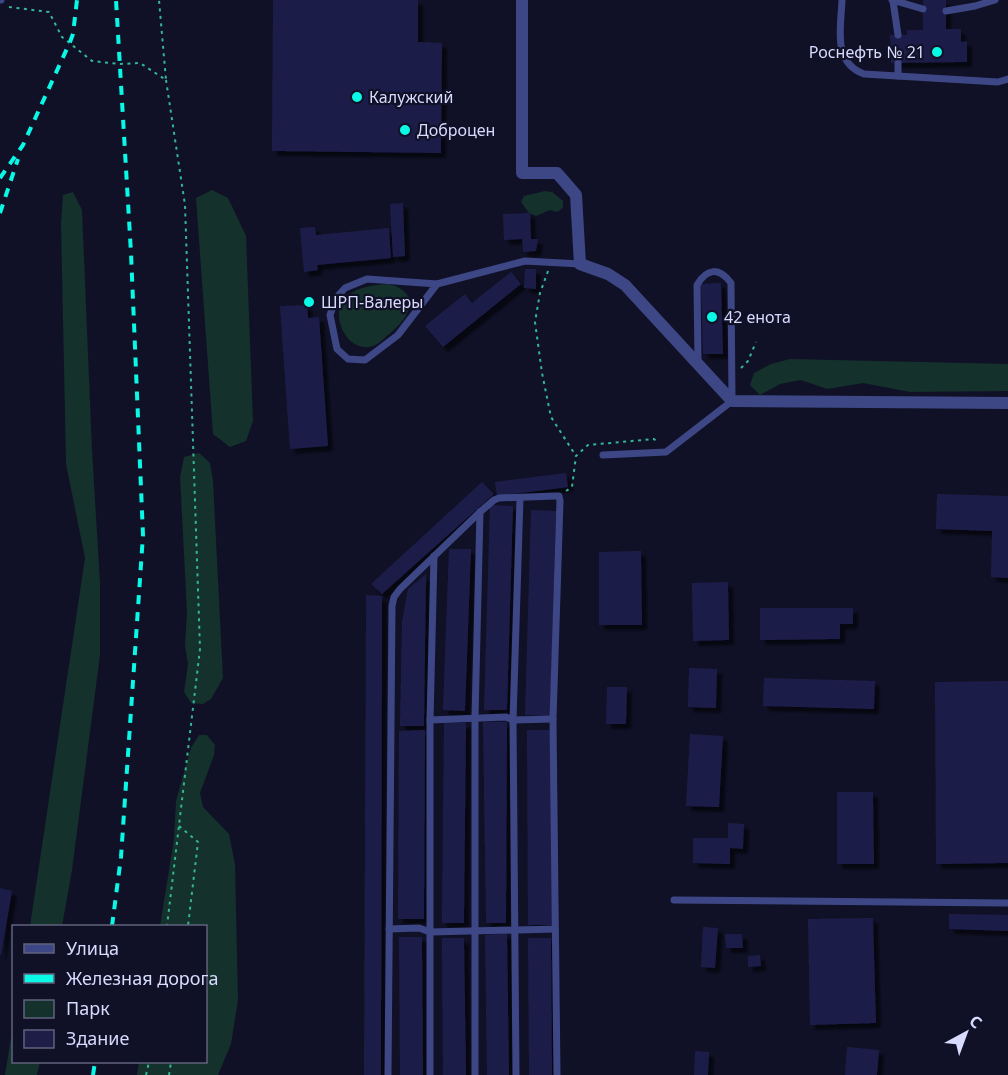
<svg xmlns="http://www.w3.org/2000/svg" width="1008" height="1075" viewBox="0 0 1008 1075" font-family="'Noto Sans',sans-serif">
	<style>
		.green { fill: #14312b }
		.building { fill: #1e1d48; filter: url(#shadow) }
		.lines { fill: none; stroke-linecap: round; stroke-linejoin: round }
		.path { stroke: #33b798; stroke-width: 2; stroke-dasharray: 3 4.5; stroke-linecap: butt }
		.service { stroke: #3d4785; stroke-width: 7 }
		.minor { stroke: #3d4785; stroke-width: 12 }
		.rail { stroke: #09f9e6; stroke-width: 4; stroke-dasharray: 9 8; stroke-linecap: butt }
		.poi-dot { fill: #09f9e6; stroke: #101127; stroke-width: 2 }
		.labels { text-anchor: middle; stroke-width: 4.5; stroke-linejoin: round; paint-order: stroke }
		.poi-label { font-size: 16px; fill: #d8dafe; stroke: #101127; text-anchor: start }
	</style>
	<defs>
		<filter id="shadow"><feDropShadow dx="5" dy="5" stdDeviation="1.5" flood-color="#0009"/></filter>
	</defs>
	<rect width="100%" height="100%" fill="#101127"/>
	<!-- green -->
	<g class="green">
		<polygon points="212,190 228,198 246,236 253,421 246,441 230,447 213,434 196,198"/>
		<polygon points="545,191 552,192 563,201 563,208 557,212 550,210 536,216 529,213 521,202 524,196"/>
		<polygon points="73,192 82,210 92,450 100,583 100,655 72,870 62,926 30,926 85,558 66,464 61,223 63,195"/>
		<path d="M387,284C399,286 405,290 411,301C408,317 400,325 388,335C383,339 379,344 373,346C347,355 327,312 347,296C358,287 374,285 387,284Z"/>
		<polygon points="790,359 1008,364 1008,391 910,392 863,383 827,389 801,380 780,384 760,395 750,385 754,373 771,364"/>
		<polygon points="199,453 210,463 213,481 223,678 211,699 203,704 191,703 184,692 188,664 185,646 187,612 180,477 184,457"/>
		<polygon points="199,735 207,735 215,745 214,755 200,793 203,807 229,834 235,864 238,1000 231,1044 218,1075 137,1075 139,1062 206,1062 206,926 160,926 174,839 176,801 191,748"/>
		<polygon points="13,1025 14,1062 40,1062 37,1075 5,1075"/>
	</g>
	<!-- building -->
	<g class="building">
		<polygon points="273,0 418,0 418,42 442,43 441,153 272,151"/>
		<polygon points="923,0 946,0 946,29 961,29 961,42 967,41 967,62 891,63 890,35 907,35 907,30 923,30"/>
		<polygon points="403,203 405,256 393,257 390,204"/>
		<polygon points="530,213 531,239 538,239 536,251 523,252 522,239 504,240 503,214"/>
		<polygon points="315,227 316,235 389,228 391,258 317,265 318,270 304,272 300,228"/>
		<polygon points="525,269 536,269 536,289 524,288"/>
		<polygon points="511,272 521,284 443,347 425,326 465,294 472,303"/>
		<polygon points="721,283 723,354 703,354 701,284"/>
		<polygon points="307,305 308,318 319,317 328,446 290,449 280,306"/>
		<polygon points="566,473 568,487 497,496 495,482"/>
		<polygon points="482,482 494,494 382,594 371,584"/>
		<polygon points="937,494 1008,496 1008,578 991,577 992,531 936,529"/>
		<polygon points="490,505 513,506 507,710 484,710"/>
		<polygon points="531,510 556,511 550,716 525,715"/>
		<polygon points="449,549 471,549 465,711 443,710"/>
		<polygon points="641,551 642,625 599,625 599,552"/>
		<polygon points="426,574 424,726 400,726 402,622 408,589"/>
		<polygon points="728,582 729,640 693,641 692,583"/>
		<polygon points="366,595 382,596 381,1075 364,1075"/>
		<polygon points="760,608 853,608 853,624 840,624 840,639 760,640"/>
		<polygon points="689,668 717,669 716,708 688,707"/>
		<polygon points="764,678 875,681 874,709 763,706"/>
		<polygon points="1008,681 1008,863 936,864 935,682"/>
		<polygon points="607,687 627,687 626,724 606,724"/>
		<polygon points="483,722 507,722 506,923 486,923"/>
		<polygon points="444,723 466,723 464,923 442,923"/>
		<polygon points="425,730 424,919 398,919 399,731"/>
		<polygon points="527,730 551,730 553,925 528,925"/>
		<polygon points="690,734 723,736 719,807 686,806"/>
		<polygon points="837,792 873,792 874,864 837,864"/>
		<polygon points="728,823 744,824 743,849 730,848 730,864 693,863 693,838 728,838"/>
		<polygon points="0,888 12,891 1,955 0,955"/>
		<polygon points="949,914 1008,915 1008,931 949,929"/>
		<polygon points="873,918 876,1023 810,1025 808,919"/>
		<polygon points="703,927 718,928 715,968 701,967"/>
		<polygon points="507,933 509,1075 487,1075 485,935"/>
		<polygon points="725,934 742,934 743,948 726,948"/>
		<polygon points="399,937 422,937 423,1075 400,1075"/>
		<polygon points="442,938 464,938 466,1075 443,1075"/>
		<polygon points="528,938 551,938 552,1075 529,1075"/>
		<polygon points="760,955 761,966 748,967 748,956"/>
		<polygon points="847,1047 879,1050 877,1075 845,1075"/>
		<polygon points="695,1051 709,1052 708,1075 694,1075"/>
	</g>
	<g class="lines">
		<!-- path -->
		<g class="path">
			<polyline points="9,7 49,12 62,37 92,61 120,64 140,63 166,80 159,0"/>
			<polyline points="166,80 185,205 200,649 167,926"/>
			<polyline points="548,271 540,293 535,322 542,373 551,417 576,456"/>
			<polyline points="741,368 748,361 756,342"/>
			<polyline points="566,491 572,487 576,456 588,445 654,439 658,443"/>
			<polyline points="179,826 198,842 188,926"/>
			<polyline points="146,1075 149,1062"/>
			<polyline points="169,1075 171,1062"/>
		</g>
		<!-- service -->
		<g class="service">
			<polyline points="0,0 1,0"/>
			<path d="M842,0C841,28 832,62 864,74L998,82L1008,79"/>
			<polyline points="892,0 923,9"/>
			<polyline points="893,1 898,35"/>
			<polyline points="946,11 975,6 995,0"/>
			<polyline points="898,63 898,76"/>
			<polyline points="437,284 398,335 365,360 348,359 337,349 330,315 336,298 345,288 367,279 437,284 525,261 580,264"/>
			<path d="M603,455L666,452L732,401L731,283C719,267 707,268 697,285L698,363"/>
			<polyline points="430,720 506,717 513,720 553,719"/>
			<polyline points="674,900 1008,903"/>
			<polyline points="389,929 419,928 430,932 555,929"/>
			<polyline points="388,1075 392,606 394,597 400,589 480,512"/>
			<polyline points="430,1075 430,720 434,556"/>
			<polyline points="475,1075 475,717 480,512 494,500 499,498 555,496 559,496 560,501 553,719 557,1075"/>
			<polyline points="516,1075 513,720 520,498"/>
		</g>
		<!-- minor -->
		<polyline class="minor" points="522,0 522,173 557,173 576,195 580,264 608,274 625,285 732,401 1008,403"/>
		<!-- rail -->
		<g class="rail">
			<polyline points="0,178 23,145 70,42 73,34 77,0"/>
			<polyline points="0,213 18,159"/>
			<polyline points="112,926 121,857 143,535 131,253 116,0"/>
			<polyline points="93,1075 95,1062"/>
		</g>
	</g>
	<!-- markers -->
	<g class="poi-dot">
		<circle cx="937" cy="52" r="6"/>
		<circle cx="357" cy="97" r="6"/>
		<circle cx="405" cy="130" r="6"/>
		<circle cx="309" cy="302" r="6"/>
		<circle cx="712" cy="317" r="6"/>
	</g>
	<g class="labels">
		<!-- poi labels -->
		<g class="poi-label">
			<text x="925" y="58" text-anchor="end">Роснефть № 21</text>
			<text x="369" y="103">Калужский</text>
			<text x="417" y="136">Доброцен</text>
			<text x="321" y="308">ШРП-Валеры</text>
			<text x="724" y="323">42 енота</text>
		</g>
	</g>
	<!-- legend -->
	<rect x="12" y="925" width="195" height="138" fill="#101127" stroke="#60617d" stroke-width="1.5"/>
	<rect x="24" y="944" width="30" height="9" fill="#3d4785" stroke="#60617d" stroke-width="1.5"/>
	<text x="66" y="955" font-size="18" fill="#d8dafe">Улица</text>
	<rect x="24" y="974" width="30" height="9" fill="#09f9e6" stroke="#60617d" stroke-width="1.5"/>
	<text x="66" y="985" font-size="18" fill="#d8dafe">Железная дорога</text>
	<rect x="24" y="1000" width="30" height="18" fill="#14312b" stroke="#60617d" stroke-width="1.5"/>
	<text x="66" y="1015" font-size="18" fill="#d8dafe">Парк</text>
	<rect x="24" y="1030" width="30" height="18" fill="#1e1d48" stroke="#60617d" stroke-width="1.5"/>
	<text x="66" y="1045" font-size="18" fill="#d8dafe">Здание</text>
	<!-- north arrow -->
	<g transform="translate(966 1033) rotate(41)" stroke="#101127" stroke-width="4.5" paint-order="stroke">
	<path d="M0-4.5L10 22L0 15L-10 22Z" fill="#d8dafe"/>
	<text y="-9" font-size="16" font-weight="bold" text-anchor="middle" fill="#d8dafe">С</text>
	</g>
</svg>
